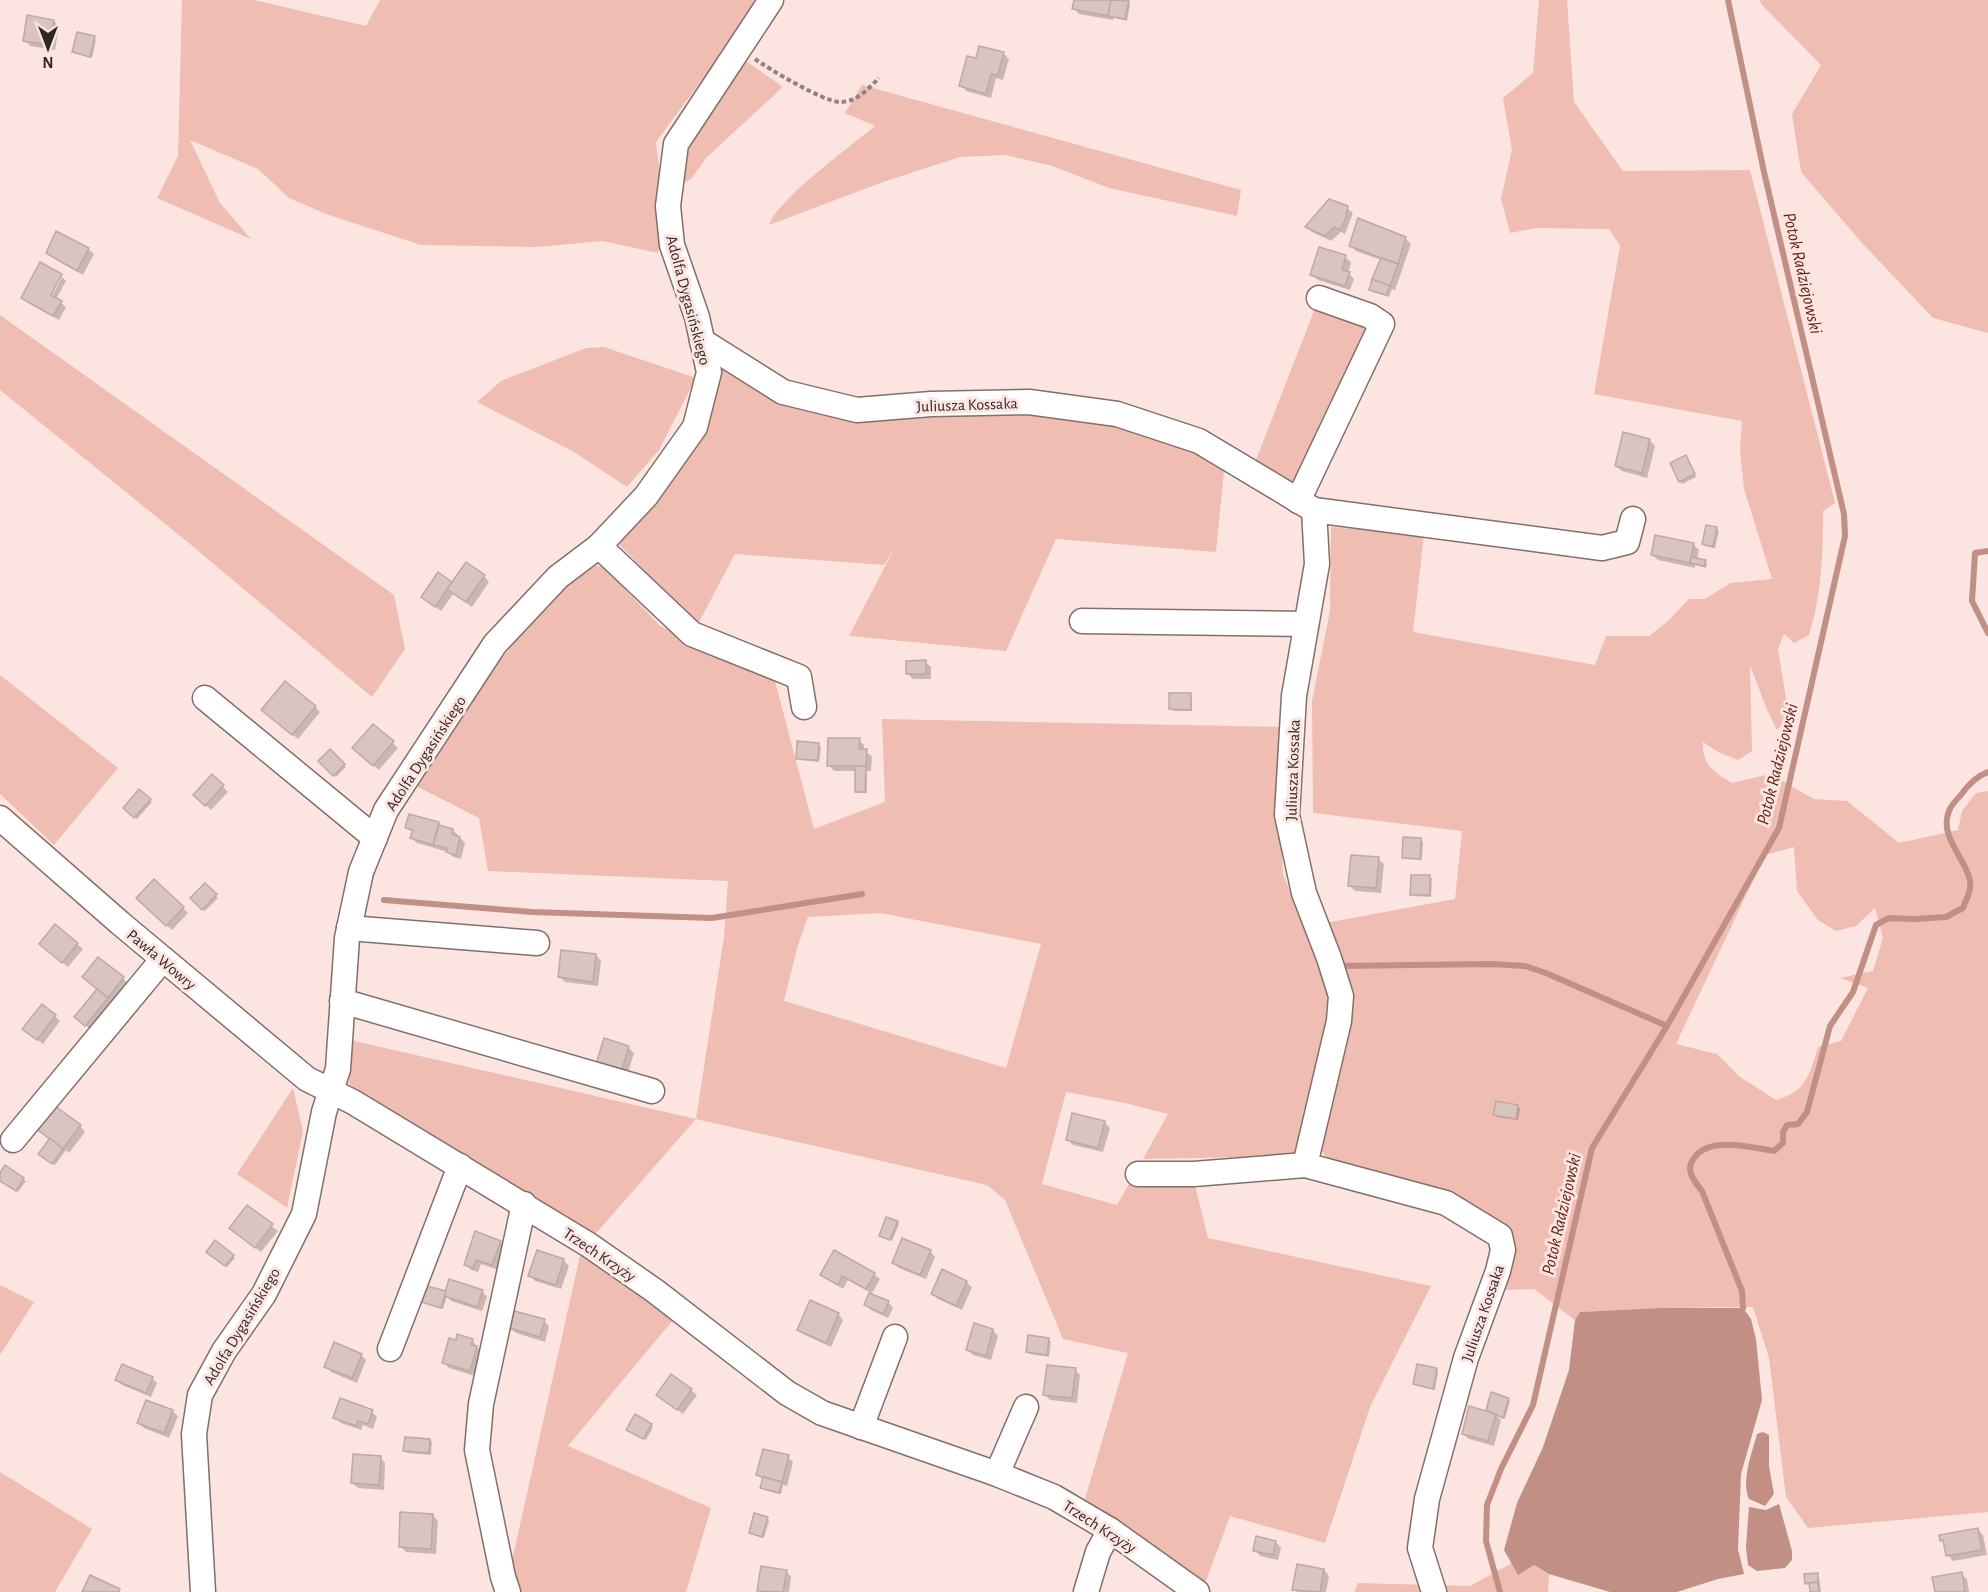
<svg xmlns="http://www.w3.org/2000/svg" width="1988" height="1592" viewBox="0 0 1988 1592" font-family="'Alegreya Sans',sans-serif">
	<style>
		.green { fill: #efbdb1; fill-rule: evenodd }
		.water { fill: #c18f83 }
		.shadow { fill: #0003 }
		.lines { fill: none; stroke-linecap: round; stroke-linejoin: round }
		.stream { stroke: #c18f83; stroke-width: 6 }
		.building { fill: #d9c4bf; stroke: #bea9a4; stroke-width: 1.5 }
		.minor-casing { stroke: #826f6a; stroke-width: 27 }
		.path { stroke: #91827f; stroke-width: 4; stroke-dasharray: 4.5 3; stroke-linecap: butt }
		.minor { stroke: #fff; stroke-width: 24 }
		.labels { text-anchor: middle; stroke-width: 6; stroke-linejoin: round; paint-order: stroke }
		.street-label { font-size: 16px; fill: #2f2725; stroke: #fce5e0 }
		.water-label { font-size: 18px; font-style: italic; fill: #602115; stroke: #fce5e0 }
	</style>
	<rect width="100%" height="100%" fill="#fce5e0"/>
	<!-- green -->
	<g class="green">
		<polygon points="182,0 254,0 366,26 380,0 758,0 736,34 656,142 665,219 658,253 603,241 537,247 421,245 326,214 289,198 258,169 190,140 220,203 251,239 157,198 178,156"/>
		<path d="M1539,0H1567L1574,102L1623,171L1750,170L1835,503L1823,511C1823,554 1822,594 1809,635L1794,643L1784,634L1778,649L1789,717L1777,730L1767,710L1750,665L1752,751L1738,760L1718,752L1703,742C1701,764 1715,773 1732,783L1770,774L1814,799L1847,801L1899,843L1958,830L1962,811L1976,793L1988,791V1512L1808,1528L1786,1497L1769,1358L1753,1307L1660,1308L1581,1312L1575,1320L1534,1289L1498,1290L1516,1249L1506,1230L1330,1163L1319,1147L1349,1005L1320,924L1455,899L1462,831L1313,813L1312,701L1330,611L1331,527L1424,535L1413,632L1595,665L1606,636H1649L1667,622L1689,599H1705L1731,583L1772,579L1744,489L1740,450L1742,421L1594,394L1620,246L1609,229L1536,228L1510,233L1501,198L1512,150L1503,98L1533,73ZM1794,847L1797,891L1818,920L1836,931L1856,926L1875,908L1883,938L1873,971L1840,978L1868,988L1841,1041L1818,1047C1809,1075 1807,1091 1776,1100L1740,1077L1717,1054L1676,1044L1765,855Z"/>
		<polygon points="1760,0 1988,0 1988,333 1933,318 1862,243 1801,172 1792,114 1821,65 1761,4"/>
		<polygon points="742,58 783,87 706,158 692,178 677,187 683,163 693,134"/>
		<path d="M862,85L1241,190L1237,216L1109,188L1052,166L1005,155L960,157L883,182L769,225C779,198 850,147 875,126L845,113Z"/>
		<polygon points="1319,298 1371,325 1299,479 1286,483 1256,460"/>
		<polygon points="0,315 394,595 405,649 372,697 190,544 0,390"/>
		<polygon points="604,347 696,378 659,450 627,487 574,452 477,402 501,381 586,348"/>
		<polygon points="725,368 908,413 1035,413 1108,425 1194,448 1225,461 1216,552 1056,539 1006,651 849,636 896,545 884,565 735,554 697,626 617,542 713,379"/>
		<path d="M588,565L604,567L660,626L775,681L814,829L885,802L882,719L1284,727L1278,785L1283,874L1329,990L1323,1039L1296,1156L1143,1159L1168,1114L1125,1103L1066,1092L1042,1184L1117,1205L1130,1182L1194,1181L1208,1238L1431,1286L1370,1407L1325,1543L1230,1516L1205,1584L1085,1499L1128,1353L1063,1339L1005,1200L987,1185L696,1119L592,1238L553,1216L349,1084L350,1040L696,1119L724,937L728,881L488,871L479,818L416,786L497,665L532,619ZM880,913L1041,944L1006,1068L784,1001L798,945L808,917Z"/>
		<polygon points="0,675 118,768 54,845 0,794"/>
		<polygon points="293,1088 303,1131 287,1208 237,1174"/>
		<polygon points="582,1247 673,1320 568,1446 711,1508 686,1592 505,1592"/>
		<polygon points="0,1285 34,1302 0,1355"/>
		<polygon points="0,1472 92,1529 55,1592 0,1592"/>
		<polygon points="1512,1563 1518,1574 1534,1565 1549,1574 1548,1592 1354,1592 1358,1583 1470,1586"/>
	</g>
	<!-- water -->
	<g class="water">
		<polygon points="1660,1308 1743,1308 1751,1319 1756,1339 1762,1400 1741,1474 1738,1549 1744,1574 1718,1579 1677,1592 1610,1592 1549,1574 1534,1565 1518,1575 1504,1550 1517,1503 1543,1447 1569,1370 1575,1320 1580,1312"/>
		<path d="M1763,1432L1769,1435V1466L1774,1494L1765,1506L1749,1499C1741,1480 1752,1453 1757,1434Z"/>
		<polygon points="1779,1504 1792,1551 1792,1560 1785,1568 1757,1571 1748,1565 1746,1547 1749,1507 1766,1510"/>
	</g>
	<!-- shadow -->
	<g class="shadow">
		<polygon points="1076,0 1117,0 1128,2 1130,5 1127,21 1114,18 1113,20 1079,14 1074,8"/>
		<polygon points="54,21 59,27 55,50 30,46 25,40"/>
		<polygon points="94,38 96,40 92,58 74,52"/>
		<polygon points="1004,54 1009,59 1003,80 996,78 991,98 966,91 961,85 977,60"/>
		<polygon points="1347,208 1353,213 1345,234 1341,232 1331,241 1312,232 1307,227"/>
		<polygon points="1405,238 1411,244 1395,290 1392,289 1389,297 1373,292 1370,289 1381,260 1356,251 1351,246"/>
		<polygon points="88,249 94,254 83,275 53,258 48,253"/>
		<polygon points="1345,257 1351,262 1348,273 1354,279 1350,290 1318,280 1312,275"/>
		<polygon points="62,277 66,281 56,299 66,307 59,320 28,303 23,298 49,302"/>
		<polygon points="1625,434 1650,441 1655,446 1647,478 1622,471 1616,466"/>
		<polygon points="1688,459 1696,477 1682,484 1680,481"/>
		<polygon points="1716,528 1719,531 1715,548 1705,546 1703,544"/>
		<polygon points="1693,544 1699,550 1697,560 1705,561 1707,564 1706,568 1695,565 1695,568 1658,560 1652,555"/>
		<polygon points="484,576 489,582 472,607 453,594 441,611 423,597 452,584"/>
		<polygon points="925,662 931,667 931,679 913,679 908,674"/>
		<polygon points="1190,695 1192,697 1192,711 1173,711 1171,709"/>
		<polygon points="315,707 320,712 298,739 268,715"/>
		<polygon points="373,726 398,748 379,770 359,753"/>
		<polygon points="859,740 864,745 864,751 872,756 871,771 867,771 867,793 859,793 856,791 856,771 834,771 829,765"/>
		<polygon points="818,745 821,747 819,762 800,760 798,758"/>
		<polygon points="330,751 346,767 336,777 320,761"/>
		<polygon points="212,776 228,792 211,810 195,795"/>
		<polygon points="139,791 152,802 137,819 125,808"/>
		<polygon points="410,816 439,823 443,828 453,830 465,843 461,859 453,857 448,852 417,843 412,838 413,833 407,827"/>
		<polygon points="1420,839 1423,842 1422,860 1406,859 1403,857"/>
		<polygon points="1378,859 1384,864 1381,893 1355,891 1349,885"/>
		<polygon points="1430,877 1432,879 1431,897 1414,896 1412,894"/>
		<polygon points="154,881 188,913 172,930 138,898"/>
		<polygon points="205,885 218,898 205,911 192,898"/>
		<polygon points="55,926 83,949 68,967 46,949"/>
		<polygon points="596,955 601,961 598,986 565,982 560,977"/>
		<polygon points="123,978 128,984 91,1030 82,1022 98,990"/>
		<polygon points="55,1016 60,1021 43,1044 30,1034"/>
		<polygon points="605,1040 629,1048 634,1053 627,1076 603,1069"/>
		<polygon points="1517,1106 1520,1109 1518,1120 1497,1117 1495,1114"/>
		<polygon points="1104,1122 1110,1128 1103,1152 1073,1145 1067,1139"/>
		<polygon points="80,1126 85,1132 69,1153 66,1150 55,1165 42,1156"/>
		<polygon points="5,1167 26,1181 18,1192 0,1180 0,1175"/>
		<polygon points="247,1207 278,1231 261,1252 236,1233"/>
		<polygon points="897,1222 899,1224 892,1241 881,1235"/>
		<polygon points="500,1242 505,1247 498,1270 481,1264 478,1272 471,1270 466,1264"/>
		<polygon points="930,1251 935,1257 926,1279 899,1268 894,1262"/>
		<polygon points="537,1252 564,1261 569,1266 561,1289 535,1281 530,1275"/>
		<polygon points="210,1254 233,1256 235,1258 227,1267"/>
		<polygon points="874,1274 880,1279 871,1295 888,1302 893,1308 888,1318 871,1310 866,1305 871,1293 848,1280 843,1289 822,1275"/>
		<polygon points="966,1282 972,1287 962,1310 938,1299 933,1294"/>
		<polygon points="482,1291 487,1297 482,1311 451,1301 447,1296 443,1309 420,1301 446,1293"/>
		<polygon points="838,1314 843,1320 831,1347 805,1335 799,1330"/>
		<polygon points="544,1321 549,1326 545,1342 516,1333 510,1328"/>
		<polygon points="993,1330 998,1336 991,1360 973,1355 968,1350"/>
		<polygon points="1049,1339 1051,1342 1049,1357 1030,1354 1028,1351"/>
		<polygon points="472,1340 482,1353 475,1376 449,1368 444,1362 457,1342"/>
		<polygon points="361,1355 366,1360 357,1383 331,1372 326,1366"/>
		<polygon points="1436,1369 1438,1372 1435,1390 1417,1386 1415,1384"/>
		<polygon points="1075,1370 1080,1375 1077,1403 1050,1400 1045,1395"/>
		<polygon points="152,1378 157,1383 151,1397 122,1385 117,1380"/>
		<polygon points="691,1390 697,1395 683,1414 663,1400"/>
		<polygon points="1508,1399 1510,1401 1505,1419 1496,1415 1501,1420 1494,1446 1469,1439 1463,1434 1491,1414 1487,1410"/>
		<polygon points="172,1411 178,1416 169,1438 144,1428 139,1423"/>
		<polygon points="372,1412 377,1417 373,1429 363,1425 361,1430 341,1423 335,1417"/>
		<polygon points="651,1425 653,1427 646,1440 628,1430"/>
		<polygon points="430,1440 432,1442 431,1455 407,1453 405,1451"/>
		<polygon points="380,1457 385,1463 384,1490 358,1488 352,1483"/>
		<polygon points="788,1457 793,1462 787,1486 783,1485 781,1494 764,1490 762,1488 764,1481 758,1475"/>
		<polygon points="433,1515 438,1521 436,1554 406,1552 400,1546"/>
		<polygon points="767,1518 769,1521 764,1538 750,1532"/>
		<polygon points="1978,1530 1983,1535 1987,1555 1953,1561 1948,1555 1946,1544 1941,1540"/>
		<polygon points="1276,1542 1281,1548 1278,1560 1260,1556 1255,1550"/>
		<polygon points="1324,1570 1329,1576 1326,1592 1297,1592 1294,1589"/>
		<polygon points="786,1571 791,1577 789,1592 758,1591"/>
		<polygon points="1961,1574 1967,1579 1969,1592 1936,1592"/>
		<polygon points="1817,1575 1819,1577 1821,1592 1812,1592 1811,1585 1807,1583"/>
	</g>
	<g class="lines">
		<!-- stream -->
		<g class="stream">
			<polyline points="1988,551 1975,553 1972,601 1988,633"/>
			<polyline points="384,900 532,912 712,918 862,894"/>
			<polyline points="1338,966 1491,964 1525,966 1546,973 1667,1026"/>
			<path d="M1743,1308L1742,1291L1702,1191C1693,1180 1685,1170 1694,1158C1709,1136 1751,1147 1774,1151L1783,1143V1132L1787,1125L1798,1124L1807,1112L1830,1026L1853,992L1876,925L1889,918L1914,919L1946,917L1963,908C1967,898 1973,887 1969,877C1963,856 1939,835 1949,811C1951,806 1956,800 1960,796C1967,786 1976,776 1988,772"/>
			<polyline points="1500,1592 1486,1541 1487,1505 1501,1469 1533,1405 1592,1148 1667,1026 1779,828 1845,536 1844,514 1764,172 1728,0"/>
		</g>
	</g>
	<!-- building -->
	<g class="building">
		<polygon points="1074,0 1111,0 1108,16 1072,9"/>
		<polygon points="1111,0 1129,1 1125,19 1108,16"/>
		<polygon points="27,15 54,20 50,45 23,41"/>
		<polygon points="77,32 95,36 90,57 72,52"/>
		<polygon points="979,46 1004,52 998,75 991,74 986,94 959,86 967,56 976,58"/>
		<polygon points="1329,199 1348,206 1345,220 1340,230 1334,227 1325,236 1305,227"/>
		<polygon points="1358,218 1406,237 1398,264 1349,246"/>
		<polygon points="56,231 89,248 77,271 46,253"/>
		<polygon points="1319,247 1346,255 1342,270 1350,272 1345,286 1310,275"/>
		<polygon points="1381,258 1398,264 1390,286 1372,279"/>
		<polygon points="40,262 62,274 51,295 62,301 53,316 21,298"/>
		<polygon points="1372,279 1390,286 1386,295 1369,290"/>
		<polygon points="1623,432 1650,439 1642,473 1615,466"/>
		<polygon points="1686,455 1695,474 1679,482 1670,463"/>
		<polygon points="1706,525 1717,527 1713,547 1702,544"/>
		<polygon points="1655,535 1694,543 1690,563 1651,555"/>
		<polygon points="1691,557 1706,560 1704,566 1690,563"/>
		<polygon points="466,562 485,575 466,602 447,589"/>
		<polygon points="438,572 452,582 435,607 421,597"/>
		<polygon points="926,660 926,674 906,674 906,661"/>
		<polygon points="285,681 316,706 292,735 261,710"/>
		<polygon points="1169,693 1191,693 1191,710 1169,709"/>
		<polygon points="373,724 394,741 373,766 352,748"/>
		<polygon points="828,738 860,738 859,749 867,749 866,766 827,766"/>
		<polygon points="797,741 819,743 818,760 796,759"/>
		<polygon points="330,749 345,764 333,776 318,761"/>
		<polygon points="855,766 866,766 865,792 855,792"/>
		<polygon points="212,774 224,785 205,806 193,795"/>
		<polygon points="139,789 151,799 134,818 123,808"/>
		<polygon points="409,814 439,822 433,845 410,838 413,830 405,828"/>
		<polygon points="439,825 453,829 452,834 460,837 456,855 446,852 447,848 433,845"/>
		<polygon points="1403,837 1421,838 1420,859 1402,858"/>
		<polygon points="1351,855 1379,857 1376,888 1348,886"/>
		<polygon points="1411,875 1430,875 1430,895 1410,895"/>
		<polygon points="154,879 184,907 166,926 136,898"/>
		<polygon points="205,883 217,894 202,910 190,898"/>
		<polygon points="55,924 78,943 62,963 39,944"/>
		<polygon points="561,950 596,954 593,982 558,977"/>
		<polygon points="98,957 124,977 108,998 82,977"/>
		<polygon points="97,989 108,998 85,1026 74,1017"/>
		<polygon points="42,1004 56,1015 37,1040 22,1029"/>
		<polygon points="604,1038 629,1046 621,1072 596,1064"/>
		<polygon points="1496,1101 1518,1105 1516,1119 1493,1115"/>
		<polygon points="55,1106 81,1125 63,1149 38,1130"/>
		<polygon points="1072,1113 1105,1121 1098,1148 1066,1140"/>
		<polygon points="50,1138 63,1149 52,1164 38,1154"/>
		<polygon points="5,1165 24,1178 16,1191 0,1181 0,1173"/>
		<polygon points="247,1205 273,1224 255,1248 229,1228"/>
		<polygon points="886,1217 898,1221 890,1240 879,1236"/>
		<polygon points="475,1231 501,1241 492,1265 476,1260 473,1268 464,1265"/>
		<polygon points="902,1238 931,1250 920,1275 892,1263"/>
		<polygon points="215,1240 234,1255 225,1266 206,1252"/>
		<polygon points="537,1250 564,1259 556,1285 528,1276"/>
		<polygon points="834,1250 875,1273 866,1289 842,1276 838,1285 820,1275"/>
		<polygon points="942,1269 967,1281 956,1306 931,1294"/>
		<polygon points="449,1279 483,1290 477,1307 444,1296"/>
		<polygon points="423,1285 446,1291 441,1308 418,1301"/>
		<polygon points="869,1293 889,1301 883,1314 864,1305"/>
		<polygon points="810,1300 839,1313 826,1343 797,1330"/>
		<polygon points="514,1311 545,1319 540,1337 509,1328"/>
		<polygon points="974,1323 993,1329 986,1356 966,1350"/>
		<polygon points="457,1334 473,1339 471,1345 477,1346 470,1371 442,1363 449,1338 456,1340"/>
		<polygon points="1028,1335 1049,1338 1047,1355 1026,1352"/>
		<polygon points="334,1342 362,1354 352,1378 324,1367"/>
		<polygon points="122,1364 153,1377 146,1393 115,1380"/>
		<polygon points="1417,1364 1437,1368 1433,1389 1413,1384"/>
		<polygon points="1047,1365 1076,1368 1072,1398 1043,1395"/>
		<polygon points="671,1374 692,1389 677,1410 656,1395"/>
		<polygon points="1491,1392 1509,1398 1503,1418 1486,1410"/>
		<polygon points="340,1398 373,1410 368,1424 358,1421 356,1426 333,1418"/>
		<polygon points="146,1400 173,1410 164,1433 137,1423"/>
		<polygon points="1469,1406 1496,1414 1488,1441 1462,1434"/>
		<polygon points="635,1414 652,1424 643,1439 626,1430"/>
		<polygon points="405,1437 430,1439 429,1453 403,1451"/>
		<polygon points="763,1449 789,1455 782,1482 756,1475"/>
		<polygon points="353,1454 381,1456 379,1485 351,1483"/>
		<polygon points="763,1477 782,1482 779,1493 760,1488"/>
		<polygon points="400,1512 433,1514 431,1549 399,1547"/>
		<polygon points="754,1513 768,1517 762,1537 749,1533"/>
		<polygon points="1978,1528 1982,1550 1946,1556 1943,1540 1940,1541 1939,1535"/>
		<polygon points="1256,1536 1276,1541 1273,1555 1253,1551"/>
		<polygon points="1297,1564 1324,1569 1320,1592 1292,1590"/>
		<polygon points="761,1566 787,1570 783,1592 757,1591"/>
		<polygon points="1962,1572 1965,1592 1935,1592 1932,1577"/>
		<polygon points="1818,1573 1818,1582 1805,1584 1804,1574"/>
		<polygon points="90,1575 120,1589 119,1592 82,1592"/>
		<polygon points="1818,1582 1819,1592 1810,1592 1809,1583"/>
	</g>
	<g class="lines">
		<defs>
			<g id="minor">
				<polyline points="702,341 783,392 857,410 931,404 1029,402 1117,414 1199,441 1314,510 1317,564 1294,696 1287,815 1304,893 1329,958 1341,996 1339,1021 1305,1165 1446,1203 1500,1236 1503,1250 1498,1271 1466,1358 1427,1499 1420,1548 1434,1592"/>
				<polyline points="1298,501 1382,324 1370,316 1319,298"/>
				<polyline points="1314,510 1602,548 1627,542 1633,519"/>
				<polyline points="599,546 692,634 799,677 804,707"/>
				<polyline points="1082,621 1306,624"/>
				<polyline points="205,698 375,838"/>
				<polyline points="0,818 120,923 307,1079 353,1102 589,1245 655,1291 787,1393 822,1413 997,1474 1054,1497 1110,1530 1197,1592"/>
				<polyline points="349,928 537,943"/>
				<polyline points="342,1001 652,1091"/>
				<polyline points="13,1140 163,959"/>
				<polyline points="1138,1174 1194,1174 1305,1165"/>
				<polyline points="390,1349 460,1166"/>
				<polyline points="861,1427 895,1337"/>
				<polyline points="997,1474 1026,1407"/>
				<polyline points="203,1592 194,1434 200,1395 224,1351 264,1294 304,1214 324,1112 338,1069 347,938 361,872 386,810 495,644 558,577 599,546 646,496 695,427 709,372 697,317 672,245 668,206 676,144 771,0"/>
				<polyline points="508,1592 503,1577 477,1450 481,1404 524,1204"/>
				<polyline points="1086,1592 1098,1552 1110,1530"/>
			</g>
		</defs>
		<!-- minor casing -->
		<use href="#minor" class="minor-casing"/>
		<!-- path -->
		<path class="path" d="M755,59C769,69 824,102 840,102C857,102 868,89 879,78"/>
		<!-- minor -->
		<use href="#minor" class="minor"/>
	</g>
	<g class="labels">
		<!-- street labels -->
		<g class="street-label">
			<text transform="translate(689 300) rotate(75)" y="6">Adolfa Dygasińskiego</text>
			<text transform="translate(967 404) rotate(-2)" y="6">Juliusza Kossaka</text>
			<text transform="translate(425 753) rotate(-57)" y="6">Adolfa Dygasińskiego</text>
			<text transform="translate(1292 770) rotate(-88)" y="6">Juliusza Kossaka</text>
			<text transform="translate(162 959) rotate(40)" y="6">Pawła Wowry</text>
			<text transform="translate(600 1254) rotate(34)" y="6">Trzech Krzyży</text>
			<text transform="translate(1482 1313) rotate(-71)" y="6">Juliusza Kossaka</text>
			<text transform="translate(241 1326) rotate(-59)" y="6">Adolfa Dygasińskiego</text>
			<text transform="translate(1100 1526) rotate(33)" y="6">Trzech Krzyży</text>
		</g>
		<!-- water labels -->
		<g class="water-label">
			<text transform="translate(1803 273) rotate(77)" y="6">Potok Radziejowski</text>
			<text transform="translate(1777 764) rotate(-76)" y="6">Potok Radziejowski</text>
			<text transform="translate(1561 1214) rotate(-77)" y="6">Potok Radziejowski</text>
		</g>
	</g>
	<!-- north arrow -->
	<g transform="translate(48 48) rotate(180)" stroke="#fce5e0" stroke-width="4.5" paint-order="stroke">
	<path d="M0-4.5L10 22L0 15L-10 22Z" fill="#2f2725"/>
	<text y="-9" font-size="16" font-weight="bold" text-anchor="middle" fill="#2f2725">N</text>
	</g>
</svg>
